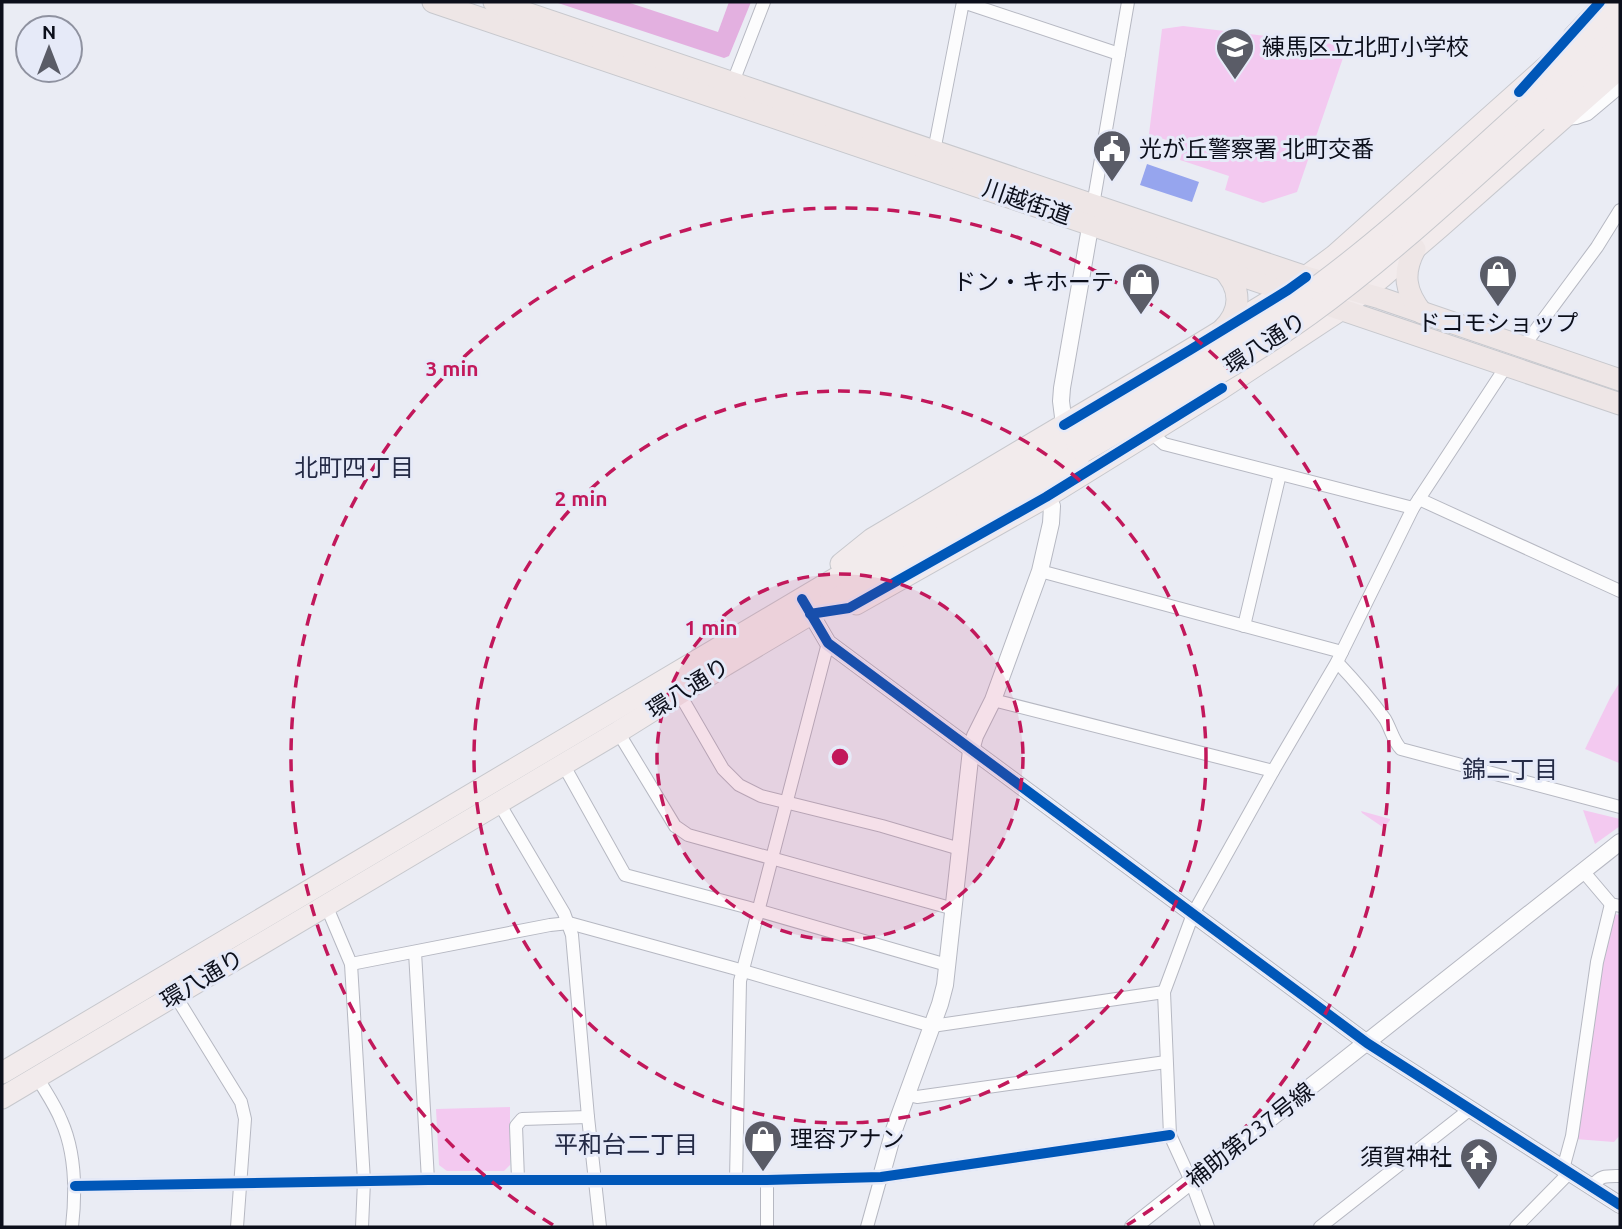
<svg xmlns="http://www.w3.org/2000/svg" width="1622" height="1229" viewBox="0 0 1622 1229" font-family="Ubuntu,'Noto Sans JP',sans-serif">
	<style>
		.green { fill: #f3c9f0 }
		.forest { fill: #e3b0e0 }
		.water { fill: #96a5ee }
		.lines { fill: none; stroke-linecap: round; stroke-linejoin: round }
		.minor-casing { stroke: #b6b8c2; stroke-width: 14 }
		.tertiary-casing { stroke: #b6b8c2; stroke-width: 18 }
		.primary-casing { stroke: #c7c8cd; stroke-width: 23 }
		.trunk-casing { stroke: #c7c8cd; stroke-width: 23 }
		.minor { stroke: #fcfcfd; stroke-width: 12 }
		.tertiary { stroke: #fcfcfd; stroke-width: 16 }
		.primary { stroke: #f2ebec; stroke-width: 21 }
		.trunk { stroke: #eee6e6; stroke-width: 21 }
		.primary-bridge-casing { stroke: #c7c8cd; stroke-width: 23; stroke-linecap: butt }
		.primary-bridge { stroke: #f2ebec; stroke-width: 21 }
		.cycleway-casing { stroke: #e6eaf8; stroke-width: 15 }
		.cycleway { stroke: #0057b8; stroke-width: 10 }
		.ring { fill: none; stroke: #c2185b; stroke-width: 3.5; stroke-dasharray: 12 9 }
		.labels { text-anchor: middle; stroke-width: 6; stroke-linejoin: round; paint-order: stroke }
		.poi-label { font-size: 23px; fill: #0c0f1b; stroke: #e6eaf8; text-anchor: start }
		.street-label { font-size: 23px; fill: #0c0f1b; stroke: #e6eaf8 }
		.neighbourhood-label { font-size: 24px; fill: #252b46; stroke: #e6eaf8 }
		.centre { fill: #c2185b; stroke: #e6eaf8; stroke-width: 3.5 }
		.ring-label { font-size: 21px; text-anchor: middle; font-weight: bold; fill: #c2185b; stroke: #e6eaf8; stroke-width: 6; stroke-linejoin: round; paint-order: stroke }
	</style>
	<rect width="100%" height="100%" fill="#eaecf4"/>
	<!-- green -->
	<g class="green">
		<polygon points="1183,26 1341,45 1345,52 1297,192 1263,203 1225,190 1229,176 1180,160 1184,146 1149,134 1162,29"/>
		<polygon points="1620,682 1620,762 1619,763 1585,749 1610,698"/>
		<polygon points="1583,810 1620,819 1620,826 1595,844"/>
		<polygon points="1361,811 1390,819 1390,820 1384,828 1362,813"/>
		<polygon points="1614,914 1620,915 1620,1135 1614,1142 1575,1139 1597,1007 1602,962"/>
		<polygon points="510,1107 510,1165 504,1171 447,1171 439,1165 436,1109"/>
	</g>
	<!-- forest -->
	<polygon class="forest" points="555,2 627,2 718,32 729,2 751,2 729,56 724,58"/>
	<!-- water -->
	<polygon class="water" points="1147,164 1199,182 1192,202 1140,185"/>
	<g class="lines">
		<defs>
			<g id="minor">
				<polyline points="1570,34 1600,2"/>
				<polyline points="733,82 764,2"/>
				<polyline points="1565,119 1576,118 1588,114 1620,87"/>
				<polyline points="934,151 963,2 1119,54"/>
				<polyline points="1093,205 1128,2"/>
				<polyline points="1523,347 1597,247 1620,210"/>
				<polyline points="1153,431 1157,438 1164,444 1413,508"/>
				<polyline points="1419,499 1620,591"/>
				<polyline points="1040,571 1342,652"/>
				<polyline points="1244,626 1280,474"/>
				<path d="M1337,662C1354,680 1370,698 1385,719C1391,729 1393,741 1401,749L1620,807"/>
				<polyline points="679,693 723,769 739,785 761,796 882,826 960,849"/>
				<polyline points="993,700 1273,771"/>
				<polyline points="618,732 675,826 688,835 954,909"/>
				<polyline points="563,764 625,875 746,907 947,965"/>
				<polyline points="499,803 564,913 572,935 588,1117 600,1227"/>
				<polyline points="1583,871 1611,904 1620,906"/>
				<polyline points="326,905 351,964 364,1181 362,1227"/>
				<polyline points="415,952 428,1180"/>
				<polyline points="351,964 550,925 569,923 733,968 932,1026 1164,992"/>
				<polyline points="175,995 241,1102 245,1119 237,1227"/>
				<path d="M37,1077C45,1091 55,1105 61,1120C76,1153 76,1192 72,1227"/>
				<polyline points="908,1095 917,1097 1166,1062"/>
				<polyline points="1563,1169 1572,1136 1597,962 1611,904"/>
				<polyline points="518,1179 516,1126 522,1119 588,1117"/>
				<polyline points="736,1180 740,981 828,643"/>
				<polyline points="767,1180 767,1227"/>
				<polyline points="75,1186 428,1180 767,1180 881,1177 1170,1135"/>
				<path d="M1592,1186C1601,1175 1606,1176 1620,1176"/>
				<polyline points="867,1227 881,1177"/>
				<polyline points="1208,1227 1191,1181 1170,1135 1164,992 1193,914 1273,771 1337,662 1413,508 1507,365"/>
				<polyline points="1320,1227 1469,1110"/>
				<polyline points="1516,1227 1569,1173"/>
			</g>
			<g id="tertiary">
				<polyline points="1064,425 1061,401 1062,388 1092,216"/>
				<polyline points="807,607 828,643 1367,1043 1620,1205"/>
				<polyline points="881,1177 894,1130 940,1004 945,985 971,750 975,736 993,700 1040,571 1051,523 1052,506 1046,497"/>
				<polyline points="1133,1227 1620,842"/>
			</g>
			<g id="primary">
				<polyline points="1525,108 1620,24"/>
				<polyline points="1537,121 1620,46"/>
				<polyline points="841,564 872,539 1190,350 1288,290 1334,256 1619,2"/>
				<polyline points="856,604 1046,497 1222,388 1342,309 1382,277 1440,227 1620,68"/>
				<polyline points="2,1073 1074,437"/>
				<polyline points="2,1098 618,732 725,665 1083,452"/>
			</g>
			<g id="trunk">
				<polyline points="433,2 1620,404"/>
				<polyline points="494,2 1306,277 1380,298 1620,380"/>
				<path d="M1415,249C1402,273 1405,292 1422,313"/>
				<path d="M1222,330C1242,311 1242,288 1222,268"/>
			</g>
		</defs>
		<!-- minor casing -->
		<use href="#minor" class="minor-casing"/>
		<!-- tertiary casing -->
		<use href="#tertiary" class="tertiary-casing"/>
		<!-- primary casing -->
		<use href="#primary" class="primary-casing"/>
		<!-- trunk casing -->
		<use href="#trunk" class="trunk-casing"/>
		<!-- minor -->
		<use href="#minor" class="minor"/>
		<!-- tertiary -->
		<use href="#tertiary" class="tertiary"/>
		<!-- primary -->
		<use href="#primary" class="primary"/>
		<!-- trunk -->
		<use href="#trunk" class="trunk"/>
		<defs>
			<g id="primary-bridge">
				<path d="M1074,437C1147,394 1224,353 1293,304C1376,246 1450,176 1525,108"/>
				<path d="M1083,452C1159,407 1239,365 1310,314C1391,255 1463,187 1537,121"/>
			</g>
		</defs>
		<!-- primary-bridge casing -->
		<use href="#primary-bridge" class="primary-bridge-casing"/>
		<!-- primary-bridge -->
		<use href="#primary-bridge" class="primary-bridge"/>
		<defs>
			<g id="cycleway">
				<polyline points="1519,92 1600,2"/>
				<polyline points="1064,425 1190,350 1288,290 1306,277"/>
				<polyline points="802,599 828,643 1367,1043 1620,1205"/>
				<polyline points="810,614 849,608 1046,497 1222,388"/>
				<polyline points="75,1186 428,1180 767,1180 881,1177 1170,1135"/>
			</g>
		</defs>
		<!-- cycleway casing -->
		<use href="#cycleway" class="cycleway-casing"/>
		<!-- cycleway -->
		<use href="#cycleway" class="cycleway"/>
	</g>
	<!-- distance rings -->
	<circle cx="840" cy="757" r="183" fill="#c2185b" fill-opacity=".12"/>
	<g class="ring">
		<circle cx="840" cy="757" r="183"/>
		<circle cx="840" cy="757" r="366"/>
		<path d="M553 1225A549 549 0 1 1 1127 1225"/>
	</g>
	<!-- icons -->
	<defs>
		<symbol id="school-pin" viewBox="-11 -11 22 30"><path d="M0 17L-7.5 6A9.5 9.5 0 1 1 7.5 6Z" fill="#5a5c67" stroke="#e6eaf8"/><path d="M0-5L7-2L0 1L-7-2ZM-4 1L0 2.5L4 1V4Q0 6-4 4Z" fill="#fff"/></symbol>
		<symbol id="civic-pin" viewBox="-11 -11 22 30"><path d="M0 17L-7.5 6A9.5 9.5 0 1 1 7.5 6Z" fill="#5a5c67" stroke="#e6eaf8"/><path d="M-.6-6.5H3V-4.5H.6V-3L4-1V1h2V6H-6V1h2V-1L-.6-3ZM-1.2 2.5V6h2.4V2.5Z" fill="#fff"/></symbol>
		<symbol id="shop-pin" viewBox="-11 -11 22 30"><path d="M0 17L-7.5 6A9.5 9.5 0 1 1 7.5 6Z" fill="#5a5c67" stroke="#e6eaf8"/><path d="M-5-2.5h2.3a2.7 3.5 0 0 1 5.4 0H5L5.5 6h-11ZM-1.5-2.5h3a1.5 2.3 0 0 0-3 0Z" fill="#fff"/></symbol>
		<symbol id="temple-pin" viewBox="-11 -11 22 30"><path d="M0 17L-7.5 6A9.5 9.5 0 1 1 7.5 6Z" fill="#5a5c67" stroke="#e6eaf8"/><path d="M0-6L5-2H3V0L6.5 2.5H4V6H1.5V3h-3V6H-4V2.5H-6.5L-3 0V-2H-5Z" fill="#fff"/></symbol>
	</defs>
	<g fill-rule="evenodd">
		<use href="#school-pin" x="1213" y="25" width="44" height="60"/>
		<use href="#civic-pin" x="1090" y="127" width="44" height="60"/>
		<use href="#shop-pin" x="1476" y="252" width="44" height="60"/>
		<use href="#shop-pin" x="1119" y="260" width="44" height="60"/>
		<use href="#shop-pin" x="741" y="1117" width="44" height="60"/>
		<use href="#temple-pin" x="1457" y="1135" width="44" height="60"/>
	</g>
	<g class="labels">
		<!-- poi labels -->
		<g class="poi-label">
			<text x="1262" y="55">練馬区立北町小学校</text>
			<text x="1139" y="157">光が丘警察署 北町交番</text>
			<text x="1114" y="290" text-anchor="end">ドン・キホーテ</text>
			<text x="1498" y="331" text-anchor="middle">ドコモショップ</text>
			<text x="790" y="1147">理容アナン</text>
			<text x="1452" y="1165" text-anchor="end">須賀神社</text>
		</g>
		<!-- street labels -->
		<g class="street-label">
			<text transform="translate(1027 202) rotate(19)" y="8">川越街道</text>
			<text transform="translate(1265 343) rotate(-33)" y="8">環八通り</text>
			<text transform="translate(688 688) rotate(-32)" y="8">環八通り</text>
			<text transform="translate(202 979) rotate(-31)" y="8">環八通り</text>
			<text transform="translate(1250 1135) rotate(-38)" y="8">補助第237号線</text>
		</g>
		<!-- neighbourhood labels -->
		<g class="neighbourhood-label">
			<text x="354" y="476">北町四丁目</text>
			<text x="1510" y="778">錦二丁目</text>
			<text x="626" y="1153">平和台二丁目</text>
		</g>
	</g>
	<circle cx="840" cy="757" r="10" class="centre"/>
	<g class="ring-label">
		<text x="452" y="376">3 min</text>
		<text x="581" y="506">2 min</text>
		<text x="711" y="635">1 min</text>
	</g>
	<!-- border -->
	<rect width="1622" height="1229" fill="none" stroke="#0c0f1b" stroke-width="7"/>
	<!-- north arrow -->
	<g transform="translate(49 49)"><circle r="33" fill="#e6eaf8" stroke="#8f92a0" stroke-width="2"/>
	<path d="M0-5L12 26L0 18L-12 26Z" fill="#5a5c67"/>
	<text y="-10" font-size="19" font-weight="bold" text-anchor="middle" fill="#0c0f1b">N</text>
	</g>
</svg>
